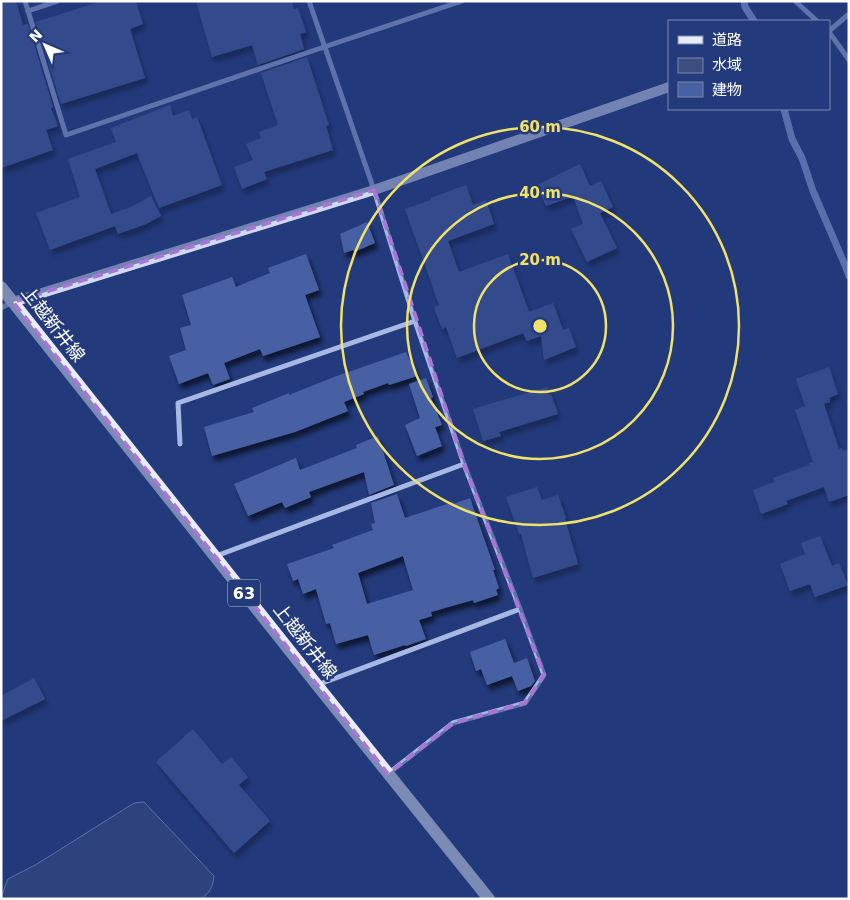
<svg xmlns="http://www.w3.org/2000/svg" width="850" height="900" viewBox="0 0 850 900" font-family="'DejaVu Sans','Noto Sans JP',sans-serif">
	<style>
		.water { fill: #3d4e80; stroke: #9bb1e6 }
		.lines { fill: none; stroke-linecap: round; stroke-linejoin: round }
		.stream { stroke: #9bb1e6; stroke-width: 7 }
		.building { fill: #4761a3; fill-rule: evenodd; filter: url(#shadow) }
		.street { stroke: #a7b8e5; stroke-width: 5 }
		.secondary { stroke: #d1daf5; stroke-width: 10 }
		.primary { stroke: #e8ecfd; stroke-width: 12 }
		.marked { fill: none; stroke: #a976d5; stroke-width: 4; stroke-dasharray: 10 6; stroke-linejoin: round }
		.ring { fill: none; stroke: #f0e16b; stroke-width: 2.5 }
		.labels { text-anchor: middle; stroke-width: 5; stroke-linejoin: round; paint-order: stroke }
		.shield { fill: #233a7c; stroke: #bdc4d8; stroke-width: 1 }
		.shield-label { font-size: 16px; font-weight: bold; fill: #fff }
		.street-label { font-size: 18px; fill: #fff; stroke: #233a7c }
		.centre { fill: #f0e16b; stroke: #233a7c; stroke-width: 2.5 }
		.ring-label { font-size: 15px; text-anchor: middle; font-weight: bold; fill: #f0e16b; stroke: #233a7c; stroke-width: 5; stroke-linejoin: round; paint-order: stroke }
	</style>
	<defs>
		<filter id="shadow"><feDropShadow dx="3" dy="5.5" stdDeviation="2.5" flood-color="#0009"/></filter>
	</defs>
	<rect width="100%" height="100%" fill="#233a7c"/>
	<!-- water -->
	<path class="water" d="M144,802L214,876C213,886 210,894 200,899H1L4,889L8,879L37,864L134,803Z"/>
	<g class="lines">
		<!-- stream -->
		<g class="stream">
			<polyline points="744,1 745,7 754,21"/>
			<polyline points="784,109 792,139 802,158 813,191 845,265 849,276"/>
		</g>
	</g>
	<!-- building -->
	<g class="building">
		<polygon points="9,1 16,1 23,25 28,24 53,107 51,108 58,126 46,130 53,150 1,168 1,3"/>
		<polygon points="102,1 136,1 143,24 130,29 145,78 61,104 36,22"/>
		<polygon points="196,1 292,1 294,9 298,8 306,32 300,34 304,49 258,65 252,45 212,57"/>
		<polygon points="307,57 329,125 326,126 333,150 264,172 267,179 242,189 234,167 253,160 246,144 261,138 259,132 278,125 261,73"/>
		<polygon points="170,105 173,116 189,110 192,119 197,117 222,185 159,208 137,153 95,169 111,214 131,207 151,196 161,216 146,224 118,234 115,226 50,250 36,213 80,197 68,159 116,142 111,128"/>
		<polygon points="580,164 590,186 601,181 613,207 600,213 617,248 587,262 571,229 583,224 573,196 546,206 537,185"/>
		<polygon points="466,185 473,205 486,200 494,224 448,241 459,272 508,254 529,312 553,303 563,330 569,328 576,347 544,360 541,336 527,341 523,333 457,358 446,327 442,329 434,307 439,305 405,209 431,200 431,198"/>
		<polygon points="367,222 375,243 354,252 353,250 344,253 340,234"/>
		<polygon points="306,254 319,290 305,295 320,337 263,356 260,349 224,363 230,379 213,385 208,373 179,384 169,356 186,350 180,328 191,325 182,295 232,277 236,287 270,273 268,268"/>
		<polygon points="406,352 417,376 389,385 388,383 363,392 364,394 344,402 348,411 295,432 212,456 204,427 254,412 252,408 289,393 289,395 334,377"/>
		<polygon points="829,367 838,394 829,398 830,402 824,404 839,449 842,448 843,451 849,449 849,495 829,502 824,487 786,501 788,504 761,514 753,490 774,482 773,478 809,465 809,463 813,462 795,410 805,406 796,379"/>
		<polygon points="426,378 433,397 431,398 442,425 435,427 442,446 417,456 405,425 420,418 409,384"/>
		<polygon points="547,387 549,395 551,394 558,414 499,432 501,436 483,441 473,409"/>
		<polygon points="378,436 394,485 369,495 364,472 309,492 311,497 285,508 282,502 248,516 234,484 296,458 300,470 357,448 356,445"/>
		<polygon points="537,487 542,500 558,495 566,518 565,519 578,564 533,578 521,534 519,534 506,497"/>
		<path d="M397,494L405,518L453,502V504L470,498L495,570H493L499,588L496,590L498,595L474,603L473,600L431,612L432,616L419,620L426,639L406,646L405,645L374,655L368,635L336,644L330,623L326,624L316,589L303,594L298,579L293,581L287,564L334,548L332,545L373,530L371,524L375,523L371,503ZM403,556L413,590L367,604L358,573Z"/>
		<polygon points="820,536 832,566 839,563 848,585 815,597 810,584 790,591 780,564 805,554 801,543"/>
		<polygon points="505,639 514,663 527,658 535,681 531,686 518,691 512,676 487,685 481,669 476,671 470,652"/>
		<polygon points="34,678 45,699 1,721 1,696"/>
		<polygon points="193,729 222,764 231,757 248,777 239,785 270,821 234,853 156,762"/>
	</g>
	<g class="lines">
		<!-- street -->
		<g class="street">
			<polyline points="25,1 66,135 324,47 462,1"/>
			<polyline points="309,1 374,190 415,321 464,464 520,609"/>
			<polyline points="795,1 817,21"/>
			<polyline points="28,11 58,1"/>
			<polyline points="829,31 849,14"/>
			<polyline points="829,32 849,60"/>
			<polyline points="1,308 12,302"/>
			<polyline points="180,444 178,403 415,321"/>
			<polyline points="216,556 464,464"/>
			<polyline points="317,685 520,609 544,675 525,703 453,723 389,773"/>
		</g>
		<!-- secondary -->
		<polyline class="secondary" points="13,302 374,190 669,87"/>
		<!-- primary -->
		<polyline class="primary" points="1,287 317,685 489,899"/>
	</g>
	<!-- marked area -->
	<path d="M0 0H850V900H0ZM374,190L464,464L544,675L525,703L453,723L388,774L13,302Z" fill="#233a7c" fill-opacity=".55" fill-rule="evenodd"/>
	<path class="marked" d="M374,190L464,464L544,675L525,703L453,723L388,774L13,302Z"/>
	<!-- distance rings -->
	<g class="ring">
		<circle cx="540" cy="326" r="66"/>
		<circle cx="540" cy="326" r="133"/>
		<circle cx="540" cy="326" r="199"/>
	</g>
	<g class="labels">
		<!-- shield labels -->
		<rect class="shield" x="228" y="579.5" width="32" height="27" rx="4"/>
		<g class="shield-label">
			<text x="244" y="599">63</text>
		</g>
		<!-- street labels -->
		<g class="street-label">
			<text transform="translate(53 324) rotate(52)" y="6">上越新井線</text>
			<text transform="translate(305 641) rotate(52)" y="6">上越新井線</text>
		</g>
	</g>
	<circle cx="540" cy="326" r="8" class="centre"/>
	<g class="ring-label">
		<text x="540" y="132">60 m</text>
		<text x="540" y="198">40 m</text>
		<text x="540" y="265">20 m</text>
	</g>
	<!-- border -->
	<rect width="850" height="900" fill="none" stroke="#ffffff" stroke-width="5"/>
	<!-- legend -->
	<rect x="668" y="20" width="162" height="90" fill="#233a7c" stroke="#7b89b0"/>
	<rect x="678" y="36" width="25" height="8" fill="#e8ecfd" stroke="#7b89b0"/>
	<text x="712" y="45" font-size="15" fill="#ffffff">道路</text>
	<rect x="678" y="58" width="25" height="15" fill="#3d4e80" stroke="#7b89b0"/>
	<text x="712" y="70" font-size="15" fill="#ffffff">水域</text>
	<rect x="678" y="82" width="25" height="15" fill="#4761a3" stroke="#7b89b0"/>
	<text x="712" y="95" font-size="15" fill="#ffffff">建物</text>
	<!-- north arrow -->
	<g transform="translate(45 45) rotate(315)" stroke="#233a7c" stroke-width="4" paint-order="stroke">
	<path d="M0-4L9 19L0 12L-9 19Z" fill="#ffffff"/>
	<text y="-8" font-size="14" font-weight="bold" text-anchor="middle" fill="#ffffff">N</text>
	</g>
</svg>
